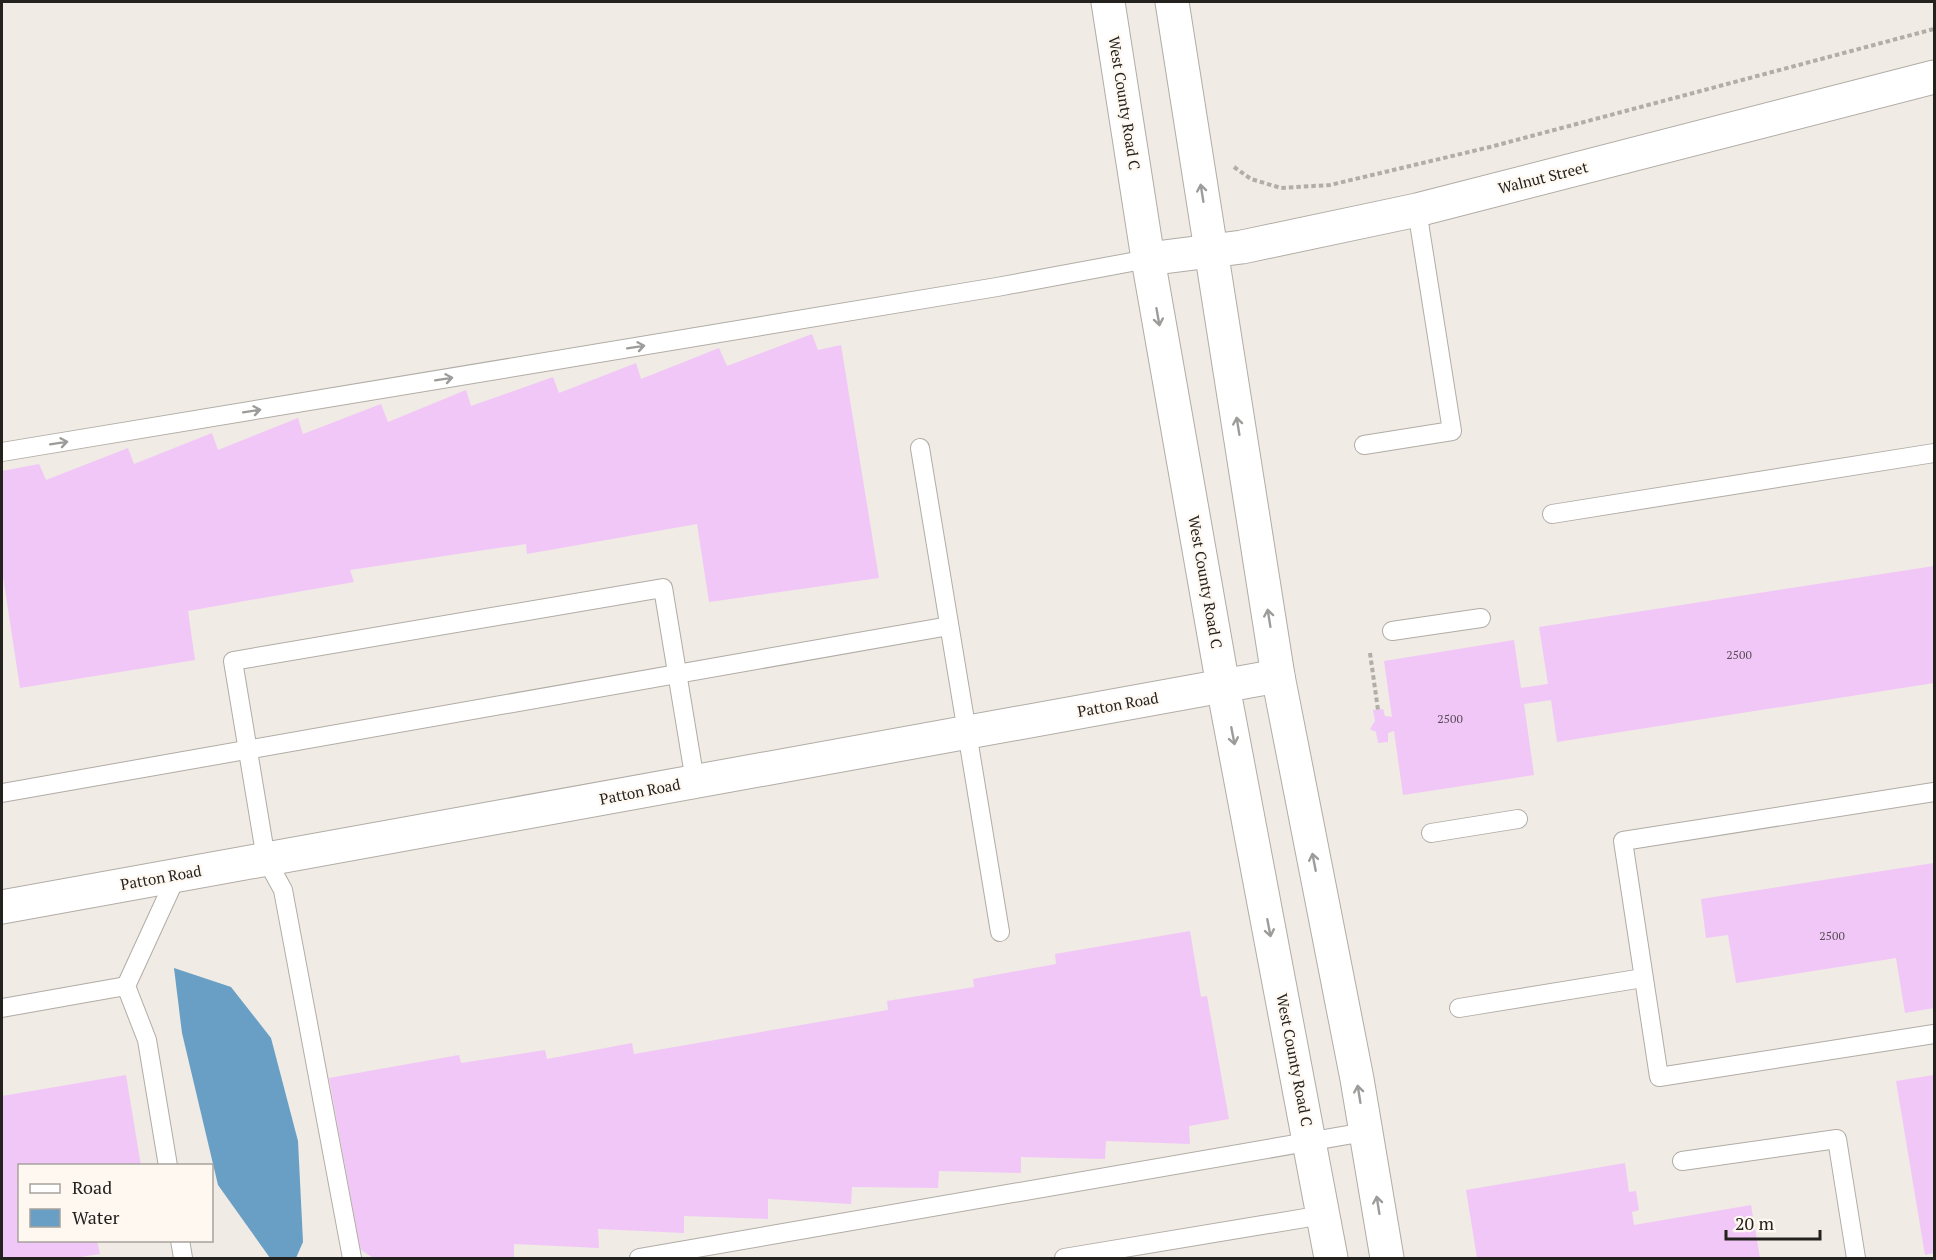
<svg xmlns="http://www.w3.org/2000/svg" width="1936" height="1260" viewBox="0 0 1936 1260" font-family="'PT Serif',serif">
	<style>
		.water { fill: #699fc5 }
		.building { fill: #f1c7f7 }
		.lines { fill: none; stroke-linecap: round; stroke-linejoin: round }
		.service-casing { stroke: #b1aca6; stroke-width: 20 }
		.minor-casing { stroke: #b1aca6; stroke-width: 35 }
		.tertiary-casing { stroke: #b1aca6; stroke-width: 35 }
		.secondary-casing { stroke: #b1aca6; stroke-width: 35 }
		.path { stroke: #b1ada7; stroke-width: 4; stroke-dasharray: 4.5 3; stroke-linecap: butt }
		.service { stroke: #fff; stroke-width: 18 }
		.minor { stroke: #fff; stroke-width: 33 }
		.tertiary { stroke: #fff; stroke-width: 33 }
		.secondary { stroke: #fff; stroke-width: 33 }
		.oneway { stroke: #9c9c9a }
		.labels { text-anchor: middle; stroke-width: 4.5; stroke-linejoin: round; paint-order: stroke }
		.number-label { font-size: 12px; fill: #574b55 }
		.street-label { font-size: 15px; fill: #24221f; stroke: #fef8f1 }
	</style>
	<rect width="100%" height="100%" fill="#f0ebe4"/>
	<!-- water -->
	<polygon class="water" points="174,968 231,987 271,1038 298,1141 303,1242 296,1258 270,1258 218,1185 182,1033"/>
	<!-- building -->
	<g class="building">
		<polygon points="812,334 818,350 841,345 879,578 709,602 697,524 527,554 526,544 350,570 354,582 188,611 195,660 20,688 2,570 2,471 39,464 46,480 128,448 134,464 212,433 218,450 298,418 303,434 381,404 388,422 466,390 471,406 553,377 559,393 636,363 641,379 719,348 727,366"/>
		<polygon points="1934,566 1934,683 1557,742 1551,700 1524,704 1534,775 1403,795 1394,731 1388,733 1388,742 1378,743 1376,732 1370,729 1375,721 1373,710 1383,709 1385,716 1392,717 1384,661 1514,640 1521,688 1548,684 1539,627"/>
		<polygon points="1934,863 1934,1008 1905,1013 1896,958 1736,983 1728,935 1706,938 1701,899"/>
		<polygon points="1190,931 1201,997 1207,996 1229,1119 1189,1126 1190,1144 1106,1141 1105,1159 1021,1157 1021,1173 939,1171 938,1188 852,1187 851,1204 768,1199 768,1219 684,1216 684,1233 598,1229 599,1248 514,1244 514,1258 373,1258 360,1249 329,1078 459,1055 461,1063 545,1050 547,1059 632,1043 634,1054 888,1010 887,1001 974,987 973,979 1056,964 1055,954"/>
		<polygon points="126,1075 141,1166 20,1166 20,1240 97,1240 100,1254 74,1258 2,1258 2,1096"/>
		<polygon points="1934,1075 1934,1253 1925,1255 1896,1081"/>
		<polygon points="1625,1163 1629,1192 1636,1191 1639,1210 1632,1212 1634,1225 1751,1205 1760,1258 1477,1258 1466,1190"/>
	</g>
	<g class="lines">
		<defs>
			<g id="service">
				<polyline points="1364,445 1452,431 1417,210"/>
				<polyline points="920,448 1000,932"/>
				<polyline points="2,452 997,287 1148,259"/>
				<polyline points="1552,514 1934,453"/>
				<polyline points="1392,631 1481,618"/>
				<polyline points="1934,792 1623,841 1659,1077 1934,1034"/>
				<polyline points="2,793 949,626"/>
				<polyline points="1431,833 1518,819"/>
				<polyline points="2,1008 126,986"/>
				<polyline points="1459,1008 1643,978"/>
				<polyline points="1682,1161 1837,1139 1856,1258"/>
				<polyline points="168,1166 147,1040 126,986 177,875"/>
				<polyline points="180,1240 183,1258"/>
				<polyline points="352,1258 283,890 266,859 233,661 663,588 695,781"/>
				<polyline points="639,1258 1365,1132"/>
				<polyline points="1064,1258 1323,1215"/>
			</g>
			<polyline id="minor" points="2,907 1278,676"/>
			<polyline id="tertiary" points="1148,259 1242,247 1417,210 1934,77"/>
			<g id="secondary">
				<polyline points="1108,2 1148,259 1223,686 1331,1258"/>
				<polyline points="1172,2 1278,676 1357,1079 1387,1258"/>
			</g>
		</defs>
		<!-- service casing -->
		<use href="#service" class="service-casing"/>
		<!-- minor casing -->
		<use href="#minor" class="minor-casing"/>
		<!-- tertiary casing -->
		<use href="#tertiary" class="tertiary-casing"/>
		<!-- secondary casing -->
		<use href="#secondary" class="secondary-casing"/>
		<!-- path -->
		<g class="path">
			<polyline points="1234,167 1251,179 1281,188 1330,185 1490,147 1934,29"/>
			<polyline points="1370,653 1378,710"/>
		</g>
		<!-- service -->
		<use href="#service" class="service"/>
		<!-- minor -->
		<use href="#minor" class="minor"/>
		<!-- tertiary -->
		<use href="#tertiary" class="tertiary"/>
		<!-- secondary -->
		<use href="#secondary" class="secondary"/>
	</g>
	<!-- one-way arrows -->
	<defs><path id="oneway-shaft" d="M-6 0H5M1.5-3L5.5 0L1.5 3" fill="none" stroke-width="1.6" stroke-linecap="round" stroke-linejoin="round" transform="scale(1.5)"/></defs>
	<g class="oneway">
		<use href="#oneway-shaft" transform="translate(1202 193) rotate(-99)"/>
		<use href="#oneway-shaft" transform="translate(1158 317) rotate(80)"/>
		<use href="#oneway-shaft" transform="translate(636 347) rotate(-9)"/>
		<use href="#oneway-shaft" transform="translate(444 379) rotate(-9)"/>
		<use href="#oneway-shaft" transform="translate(252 411) rotate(-9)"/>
		<use href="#oneway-shaft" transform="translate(1238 426) rotate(-99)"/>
		<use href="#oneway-shaft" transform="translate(59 443) rotate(-9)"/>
		<use href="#oneway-shaft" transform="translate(1269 618) rotate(-99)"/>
		<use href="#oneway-shaft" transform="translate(1233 736) rotate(79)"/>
		<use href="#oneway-shaft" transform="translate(1314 862) rotate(-101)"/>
		<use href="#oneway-shaft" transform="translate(1269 928) rotate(79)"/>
		<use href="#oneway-shaft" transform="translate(1359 1094) rotate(-99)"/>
		<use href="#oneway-shaft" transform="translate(1378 1205) rotate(-99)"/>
	</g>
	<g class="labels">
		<!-- number labels -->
		<g class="number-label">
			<text x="1739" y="659">2500</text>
			<text x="1450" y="723">2500</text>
			<text x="1832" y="940">2500</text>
		</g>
		<!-- street labels -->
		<g class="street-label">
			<text transform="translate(1124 103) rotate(81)" y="5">West County Road C</text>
			<text transform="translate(1543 178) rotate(-14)" y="5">Walnut Street</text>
			<text transform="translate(1205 582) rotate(80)" y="5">West County Road C</text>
			<text transform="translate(1118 705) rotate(-10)" y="5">Patton Road</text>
			<text transform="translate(640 792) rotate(-11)" y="5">Patton Road</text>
			<text transform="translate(161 878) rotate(-10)" y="5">Patton Road</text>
			<text transform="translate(1294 1060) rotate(79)" y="5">West County Road C</text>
		</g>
	</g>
	<!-- border -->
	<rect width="1936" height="1260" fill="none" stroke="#24221f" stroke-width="6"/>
	<!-- legend -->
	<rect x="18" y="1164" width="195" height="78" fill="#fef8f1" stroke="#a7a29d" stroke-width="1.5"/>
	<rect x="30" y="1184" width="30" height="9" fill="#ffffff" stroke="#a7a29d" stroke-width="1.5"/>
	<text x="72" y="1194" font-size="18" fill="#24221f">Road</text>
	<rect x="30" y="1209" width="30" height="18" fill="#699fc5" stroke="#a7a29d" stroke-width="1.5"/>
	<text x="72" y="1224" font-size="18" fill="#24221f">Water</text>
	<!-- scale -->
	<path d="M1726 1230v9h94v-9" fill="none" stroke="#24221f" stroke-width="3"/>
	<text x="1735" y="1230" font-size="18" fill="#24221f" stroke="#fef8f1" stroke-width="4.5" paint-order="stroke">20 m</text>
</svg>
